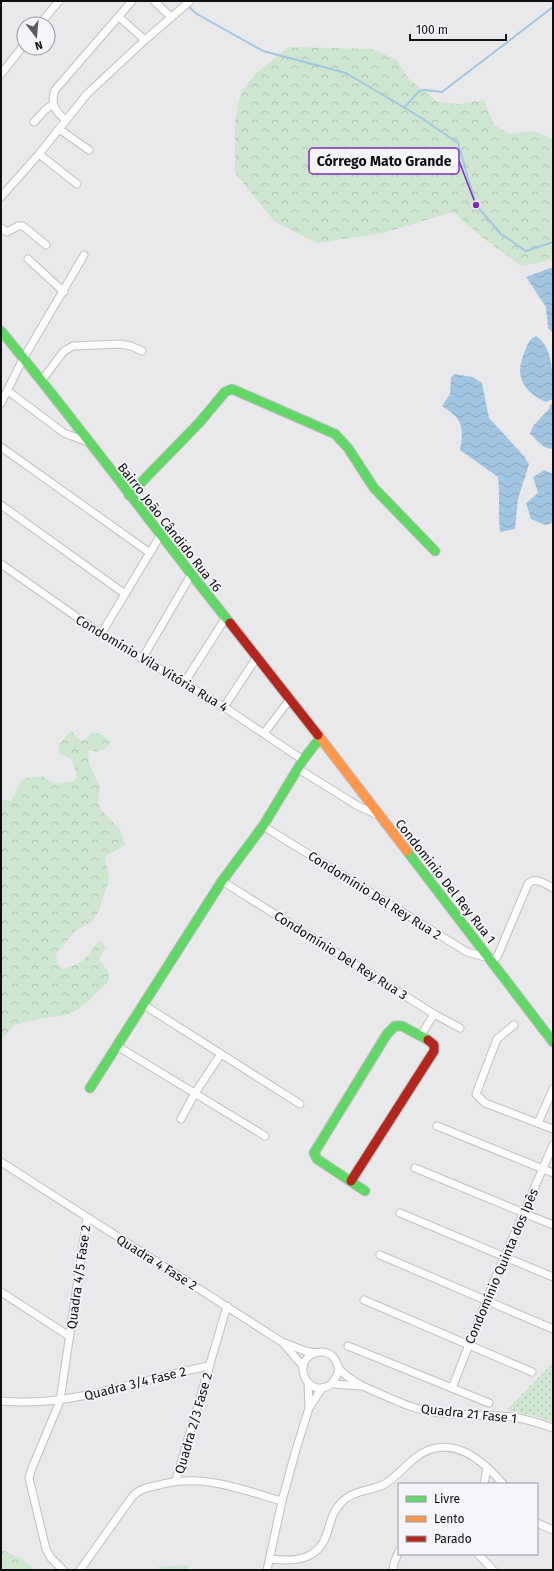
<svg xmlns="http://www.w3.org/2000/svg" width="554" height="1571" viewBox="0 0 554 1571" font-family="'Fira Sans',sans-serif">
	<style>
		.grass { fill: url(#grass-dots) }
		.forest { fill: url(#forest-crowns) }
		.garden { fill: #cee6cf }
		.water { fill: url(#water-waves) }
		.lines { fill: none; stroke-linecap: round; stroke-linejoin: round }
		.stream { stroke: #a2c5e2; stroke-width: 2 }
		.street-casing { stroke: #c0c0c2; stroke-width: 9 }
		.fast-casing { stroke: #c0c0c2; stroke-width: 11 }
		.slow-casing { stroke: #c0c0c2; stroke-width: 11 }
		.jam-casing { stroke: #c0c0c2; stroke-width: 11 }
		.street { stroke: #fcfcfc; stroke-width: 7 }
		.fast { stroke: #63d668; stroke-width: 9 }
		.slow { stroke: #ff974d; stroke-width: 9 }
		.jam { stroke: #b3261e; stroke-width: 9 }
		.labels { text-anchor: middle; stroke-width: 3.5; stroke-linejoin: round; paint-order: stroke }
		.street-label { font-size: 13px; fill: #0f0f11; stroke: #f5f5f9 }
		.leader { fill: none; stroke: #7b2cbf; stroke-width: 1.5 }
		.callout-dot { fill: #7b2cbf; stroke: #f5f5f9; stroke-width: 1.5 }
		.callout { fill: #f5f5f9; stroke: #7b2cbf; stroke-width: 1.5 }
		.callout-label { font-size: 14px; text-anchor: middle; font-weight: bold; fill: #0f0f11 }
	</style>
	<defs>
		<pattern id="grass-dots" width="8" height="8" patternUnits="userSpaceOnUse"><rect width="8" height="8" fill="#cee6cf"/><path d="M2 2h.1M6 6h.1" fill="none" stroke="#b0c4b1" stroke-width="1.8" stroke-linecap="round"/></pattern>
		<pattern id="forest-crowns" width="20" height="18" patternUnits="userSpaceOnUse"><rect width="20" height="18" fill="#cee6cf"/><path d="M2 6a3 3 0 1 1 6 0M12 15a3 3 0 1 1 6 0" fill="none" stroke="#b0c4b1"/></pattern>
		<pattern id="water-waves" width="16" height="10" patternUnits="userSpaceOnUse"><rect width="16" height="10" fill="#a2c5e2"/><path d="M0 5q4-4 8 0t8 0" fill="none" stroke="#8aa8c1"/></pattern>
	</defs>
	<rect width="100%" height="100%" fill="#e9e9eb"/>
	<!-- grass -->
	<polygon class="grass" points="553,1363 553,1422 535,1416 507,1410"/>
	<!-- forest -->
	<g class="forest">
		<polygon points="289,47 372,49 397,60 408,78 437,102 459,104 484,100 494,125 510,134 533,131 553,139 553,260 521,266 480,236 453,212 383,233 317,243 274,221 235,173 235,120 241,92 257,72"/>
		<path d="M71,731L81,741C86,741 86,737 91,734C98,731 107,737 111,742C108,749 103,750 96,752L91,750L88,751L89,764L100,787L98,800L101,810L119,828L125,845L105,857L109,880L98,913L91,922L75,931L56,954L57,963L63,969C74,966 81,963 88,955C93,950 94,945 101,941L106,947L99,959L109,973L108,982L85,1004L74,1012L65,1015L38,1019L14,1025L1,1040V799L11,801L21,781L25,778L42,776L54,784L74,781L77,777L72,760L60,754L58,745Z"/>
		<path d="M1,1550C15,1555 25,1559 35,1570H6L1,1566Z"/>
	</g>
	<!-- garden -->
	<polygon class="garden" points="188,1565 189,1570 158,1570 158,1567"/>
	<!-- water -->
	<g class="water">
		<polygon points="553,267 553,333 548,328 546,307 526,277"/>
		<path d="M536,336C554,347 553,379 553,399L546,402C522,391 514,375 525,351C527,345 530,338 536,336Z"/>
		<path d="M454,374L473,377L482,383L489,418L524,456L529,464L518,499L515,529L500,532C498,513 500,496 498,477L460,450C464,427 463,419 442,406L450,394L451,378Z"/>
		<path d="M553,404V449C543,449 537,440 530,434L533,426L549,409L550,405Z"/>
		<polygon points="544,470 553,474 553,523 545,525 531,519 526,503 538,493 533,477"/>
	</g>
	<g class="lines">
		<!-- stream -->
		<g class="stream">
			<polyline points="188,4 191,9 197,14 263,51 346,73 420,117 458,143 476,205 501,234 526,251 553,242"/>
			<polyline points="404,108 419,91 425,90 442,92 553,7"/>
		</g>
		<defs>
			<g id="street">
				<polyline points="154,1 171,17"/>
				<polyline points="119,17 145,40"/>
				<polyline points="40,24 59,1"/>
				<polyline points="1,74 24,45"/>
				<path d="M66,120C55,112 50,103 55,90L132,1"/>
				<polyline points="34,122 45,110 53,104"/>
				<polyline points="59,129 89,150"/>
				<polyline points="39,154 77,184"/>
				<polyline points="1,197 39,154 87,94 145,40 190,1"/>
				<polyline points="1,228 7,232 18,226 23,226 46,245"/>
				<polyline points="28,259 64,292"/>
				<polyline points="42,380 64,351 73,346 120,344 131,346 142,351"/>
				<polyline points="8,391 64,433 88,442"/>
				<polyline points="1,403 23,359 84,255"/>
				<polyline points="1,447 150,553"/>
				<polyline points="1,505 125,594"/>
				<polyline points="1,564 101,634 224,707 303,760"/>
				<polyline points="101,634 160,536"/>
				<polyline points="142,659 191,575"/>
				<polyline points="184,683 225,619"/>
				<polyline points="224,707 257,657"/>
				<polyline points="265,732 290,699"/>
				<polyline points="297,768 358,806 378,815"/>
				<polyline points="263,826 467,952 489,958"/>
				<polyline points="222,881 434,1014 460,1028"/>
				<path d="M493,962L498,955L528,884C536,876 545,884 553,888"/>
				<polyline points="144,1005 300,1104"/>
				<polyline points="514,1025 497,1039 476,1094 485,1103 553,1129"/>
				<polyline points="421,1035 434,1014"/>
				<polyline points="117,1046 265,1136"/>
				<polyline points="181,1119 195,1093 221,1054"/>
				<polyline points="538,1123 553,1089"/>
				<polyline points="437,1126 553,1173"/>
				<polyline points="1,1162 282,1342 305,1351 315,1353"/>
				<polyline points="415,1168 553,1225"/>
				<polyline points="400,1213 553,1277"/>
				<polyline points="380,1255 553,1329"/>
				<polyline points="1,1292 69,1336"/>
				<polyline points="364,1300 532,1372"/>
				<polyline points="284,1344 303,1366"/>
				<polyline points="348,1346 489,1403"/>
				<path d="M339,1368C334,1396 305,1393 303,1370C302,1356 319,1347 331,1355C337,1359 336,1365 340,1370C350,1380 363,1387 376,1392C394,1400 413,1409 433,1412C459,1416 486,1414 512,1417C526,1419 539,1423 553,1428"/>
				<polyline points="308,1382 309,1408"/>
				<polyline points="333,1384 360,1386"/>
				<polyline points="452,1388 494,1281 553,1145"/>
				<path d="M1,1401C72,1408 140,1379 209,1366"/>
				<polyline points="176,1480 227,1306"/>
				<polyline points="484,1484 487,1468"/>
				<polyline points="537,1523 553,1530"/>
				<polyline points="478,1554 493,1570"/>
				<path d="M271,1559C295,1562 319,1560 327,1533C331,1522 332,1512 341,1503C352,1490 371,1491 385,1484C396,1477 405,1466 415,1458C448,1432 481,1458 503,1484"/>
				<polyline points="63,1570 51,1558 46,1549 29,1478 32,1468 60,1401 87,1218"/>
				<path d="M80,1570L132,1497C139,1489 148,1487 159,1485C203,1473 239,1489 282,1501"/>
				<polyline points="267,1570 282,1501 295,1453 309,1408 322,1388"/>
				<polyline points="393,1570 394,1563 399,1551"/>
			</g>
			<g id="fast">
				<path d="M1,331C80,426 153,527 230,623"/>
				<polyline points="129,495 199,423 225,392 232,389 335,434 348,448 374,488 435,551"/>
				<polyline points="407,851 553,1042"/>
				<polyline points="90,1088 222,881 263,826 303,760 320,738"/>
				<polyline points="365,1191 317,1159 314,1153 387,1034 395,1026 402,1026 428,1040"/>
			</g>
			<polyline id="slow" points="318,735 407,851"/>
			<g id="jam">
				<polyline points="230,623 318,735"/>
				<polyline points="351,1181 434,1051 434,1045 428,1040"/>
			</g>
		</defs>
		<!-- street casing -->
		<use href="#street" class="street-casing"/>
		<!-- fast casing -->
		<use href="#fast" class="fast-casing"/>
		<!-- slow casing -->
		<use href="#slow" class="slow-casing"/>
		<!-- jam casing -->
		<use href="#jam" class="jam-casing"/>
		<!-- street -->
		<use href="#street" class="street"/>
		<!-- fast -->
		<use href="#fast" class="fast"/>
		<!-- slow -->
		<use href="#slow" class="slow"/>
		<!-- jam -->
		<use href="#jam" class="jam"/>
	</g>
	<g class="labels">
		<!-- street labels -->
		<g class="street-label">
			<text transform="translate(170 527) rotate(52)" y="5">Bairro João Cândido Rua 16</text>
			<text transform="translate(152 663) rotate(31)" y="5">Condomínio Vila Vitória Rua 4</text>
			<text transform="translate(446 881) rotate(52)" y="5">Condominio Del Rey Rua 1</text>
			<text transform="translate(375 895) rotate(32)" y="5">Condomínio Del Rey Rua 2</text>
			<text transform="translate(341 955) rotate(32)" y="5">Condomínio Del Rey Rua 3</text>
			<text transform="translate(157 1262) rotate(32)" y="5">Quadra 4 Fase 2</text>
			<text transform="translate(501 1266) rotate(-67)" y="5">Condomínio Quinta dos Ipês</text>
			<text transform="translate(78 1277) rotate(-82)" y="5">Quadra 4/5 Fase 2</text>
			<text transform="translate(135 1383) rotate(-14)" y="5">Quadra 3/4 Fase 2</text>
			<text transform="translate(469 1413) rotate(6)" y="5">Quadra 21 Fase 1</text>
			<text transform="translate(193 1423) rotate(-74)" y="5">Quadra 2/3 Fase 2</text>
		</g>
	</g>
	<!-- callouts -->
	<path class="leader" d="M476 205L459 161"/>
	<circle class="callout-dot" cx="476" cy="205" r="4"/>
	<rect class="callout" x="309" y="148" width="150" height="26" rx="4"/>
	<g class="callout-label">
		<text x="384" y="166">Córrego Mato Grande</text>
	</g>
	<!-- border -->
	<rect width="554" height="1571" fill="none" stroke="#0f0f11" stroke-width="4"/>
	<!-- legend -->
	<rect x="398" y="1483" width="140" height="72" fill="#f5f5f9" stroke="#99999c"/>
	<rect x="406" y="1496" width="20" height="6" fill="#63d668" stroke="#99999c"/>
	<text x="434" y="1503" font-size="12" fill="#0f0f11">Livre</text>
	<rect x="406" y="1516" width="20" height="6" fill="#ff974d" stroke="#99999c"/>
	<text x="434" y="1523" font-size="12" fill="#0f0f11">Lento</text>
	<rect x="406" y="1536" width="20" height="6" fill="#b3261e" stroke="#99999c"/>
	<text x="434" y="1543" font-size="12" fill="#0f0f11">Parado</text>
	<!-- north arrow -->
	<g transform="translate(36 36) rotate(164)"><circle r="19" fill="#f5f5f9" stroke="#99999c"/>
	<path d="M0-3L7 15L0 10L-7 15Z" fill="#5b5b5d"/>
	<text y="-6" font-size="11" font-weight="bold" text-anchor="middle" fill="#0f0f11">N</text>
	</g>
	<!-- scale -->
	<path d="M410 34v6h96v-6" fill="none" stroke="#0f0f11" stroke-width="2"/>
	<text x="416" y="34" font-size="12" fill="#0f0f11" stroke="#f5f5f9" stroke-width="3" paint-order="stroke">100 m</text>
</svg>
